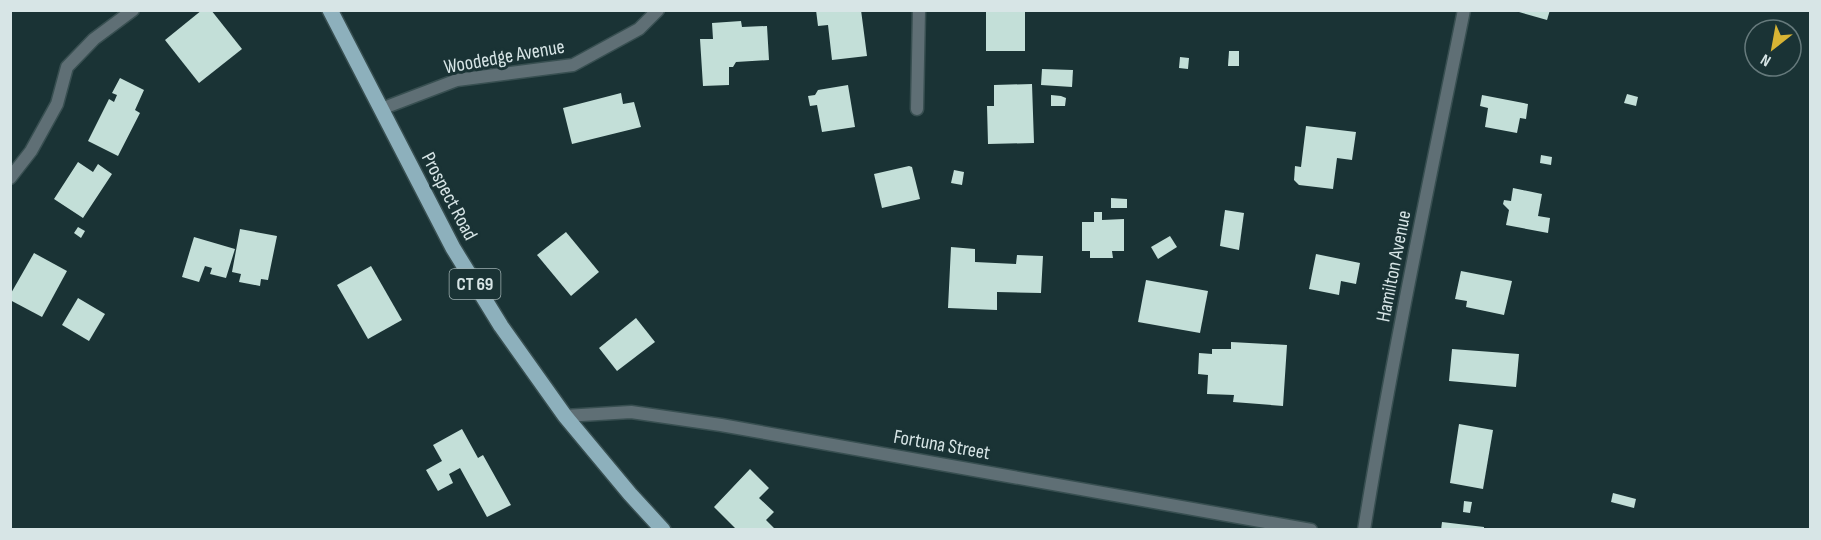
<svg xmlns="http://www.w3.org/2000/svg" width="1821" height="540" viewBox="0 0 1821 540" font-family="'Sofia Sans Condensed',sans-serif">
	<style>
		.building { fill: #c3dfd8 }
		.lines { fill: none; stroke-linecap: round; stroke-linejoin: round }
		.minor-casing { stroke: #384f51; stroke-width: 15 }
		.primary-casing { stroke: #384f51; stroke-width: 18 }
		.minor { stroke: #5f6f75; stroke-width: 12 }
		.primary { stroke: #8db0bc; stroke-width: 15 }
		.labels { text-anchor: middle; stroke-width: 6; stroke-linejoin: round; paint-order: stroke }
		.shield { fill: #1a3335; stroke: #9eb0b1; stroke-width: 1.5 }
		.shield-label { font-size: 18px; font-weight: bold; fill: #d7e5e6 }
		.street-label { font-size: 20px; fill: #d7e5e6; stroke: #1a3335 }
	</style>
	<rect width="100%" height="100%" fill="#1a3335"/>
	<!-- building -->
	<g class="building">
		<polygon points="202,10 211,10 242,49 199,83 165,40"/>
		<polygon points="816,10 861,10 867,56 832,60 828,25 818,26"/>
		<rect x="986" y="10" width="39" height="41"/>
		<polygon points="1512,10 1550,10 1547,20"/>
		<polygon points="741,21 742,27 767,26 769,60 736,62 733,67 729,67 729,85 703,86 700,39 713,39 712,23"/>
		<polygon points="1229,51 1239,51 1239,66 1228,66"/>
		<polygon points="1180,57 1189,58 1188,69 1179,68"/>
		<polygon points="1042,69 1073,70 1072,87 1041,85"/>
		<polygon points="120,78 144,90 135,110 140,113 118,156 88,141 109,99 114,102 117,95 112,93"/>
		<polygon points="1032,84 1034,143 988,144 987,106 994,106 994,85"/>
		<polygon points="848,85 855,127 822,132 817,105 810,106 808,96 815,95 818,90"/>
		<polygon points="621,93 623,104 634,102 641,127 572,144 563,108"/>
		<polygon points="1627,94 1638,97 1636,106 1624,103"/>
		<polygon points="1051,95 1061,96 1066,98 1065,106 1051,106"/>
		<polygon points="1482,95 1528,104 1526,119 1520,118 1517,133 1485,127 1488,108 1480,106"/>
		<polygon points="1306,126 1356,132 1352,160 1337,158 1333,189 1299,185 1294,180 1295,166 1301,167"/>
		<polygon points="1541,155 1552,157 1551,165 1540,163"/>
		<polygon points="78,162 93,172 98,164 112,174 83,218 54,199"/>
		<polygon points="909,166 912,167 920,199 882,208 874,174"/>
		<polygon points="954,170 964,172 962,185 951,183"/>
		<polygon points="1513,188 1542,194 1538,216 1550,218 1548,233 1506,225 1509,210 1503,204 1504,200 1511,201"/>
		<polygon points="1111,198 1127,199 1127,208 1111,208"/>
		<polygon points="1225,210 1244,213 1239,250 1220,246"/>
		<polygon points="1094,212 1102,212 1102,220 1124,219 1124,251 1112,251 1113,258 1090,258 1090,251 1082,251 1082,222 1094,222"/>
		<polygon points="78,227 85,231 81,238 74,233"/>
		<polygon points="240,229 277,236 268,280 261,279 260,286 239,282 241,274 232,272"/>
		<polygon points="566,232 599,272 571,296 537,255"/>
		<polygon points="1170,236 1177,247 1158,259 1151,247"/>
		<polygon points="194,237 235,249 226,278 210,274 212,268 205,266 199,282 182,277"/>
		<polygon points="951,247 975,249 975,262 1016,264 1017,255 1043,256 1041,293 997,292 997,310 948,308"/>
		<polygon points="34,253 67,271 42,317 10,300 10,295"/>
		<polygon points="1316,254 1360,263 1356,284 1341,281 1339,295 1309,289"/>
		<polygon points="371,266 402,320 368,339 337,285"/>
		<polygon points="1461,271 1512,281 1504,315 1466,307 1467,301 1455,299"/>
		<polygon points="1146,280 1208,291 1200,333 1138,322"/>
		<polygon points="78,298 105,314 89,341 62,325"/>
		<polygon points="636,318 655,342 617,371 599,348"/>
		<polygon points="1231,342 1287,345 1283,406 1233,402 1234,395 1207,394 1208,375 1198,374 1199,353 1212,354 1212,349 1231,349"/>
		<polygon points="1452,349 1519,354 1516,387 1449,381"/>
		<polygon points="1459,424 1493,430 1483,489 1450,483"/>
		<polygon points="462,429 478,458 483,455 511,505 487,517 460,468 449,474 453,483 438,491 426,470 442,461 433,445"/>
		<polygon points="750,469 769,488 759,498 774,512 766,520 776,530 737,530 714,507"/>
		<polygon points="1613,493 1636,499 1634,508 1611,502"/>
		<polygon points="1464,501 1472,502 1470,513 1463,512"/>
		<polygon points="1442,522 1484,527 1484,530 1441,530"/>
	</g>
	<g class="lines">
		<defs>
			<g id="minor">
				<polyline points="381,109 457,80 573,65 639,29 658,10"/>
				<polyline points="917,109 919,10"/>
				<polyline points="10,178 31,151 57,104 67,67 94,39 133,10"/>
				<polyline points="565,416 631,412 721,425 1311,530"/>
				<path d="M1364,530C1392,356 1429,183 1464,10"/>
			</g>
			<polyline id="primary" points="330,10 453,248 501,326 565,416 630,494 663,530"/>
		</defs>
		<!-- minor casing -->
		<use href="#minor" class="minor-casing"/>
		<!-- primary casing -->
		<use href="#primary" class="primary-casing"/>
		<!-- minor -->
		<use href="#minor" class="minor"/>
		<!-- primary -->
		<use href="#primary" class="primary"/>
	</g>
	<g class="labels">
		<!-- shield labels -->
		<rect class="shield" x="449.5" y="269" width="51" height="30" rx="4.5"/>
		<g class="shield-label">
			<text x="475" y="290">CT 69</text>
		</g>
		<!-- street labels -->
		<g class="street-label">
			<text transform="translate(504 56) rotate(-10)" y="7">Woodedge Avenue</text>
			<text transform="translate(450 196) rotate(62)" y="7">Prospect Road</text>
			<text transform="translate(1393 266) rotate(-79)" y="7">Hamilton Avenue</text>
			<text transform="translate(942 444) rotate(10)" y="7">Fortuna Street</text>
		</g>
	</g>
	<!-- border -->
	<rect width="1821" height="540" fill="none" stroke="#d7e5e6" stroke-width="24"/>
	<!-- north arrow -->
	<g transform="translate(1773 48) rotate(211)"><circle r="28" fill="#1a3335" stroke="#667a7c" stroke-width="1.5"/>
	<path d="M0-4.5L10 22L0 15L-10 22Z" fill="#d8b434"/>
	<text y="-9" font-size="16" font-weight="bold" text-anchor="middle" fill="#d7e5e6">N</text>
	</g>
</svg>
